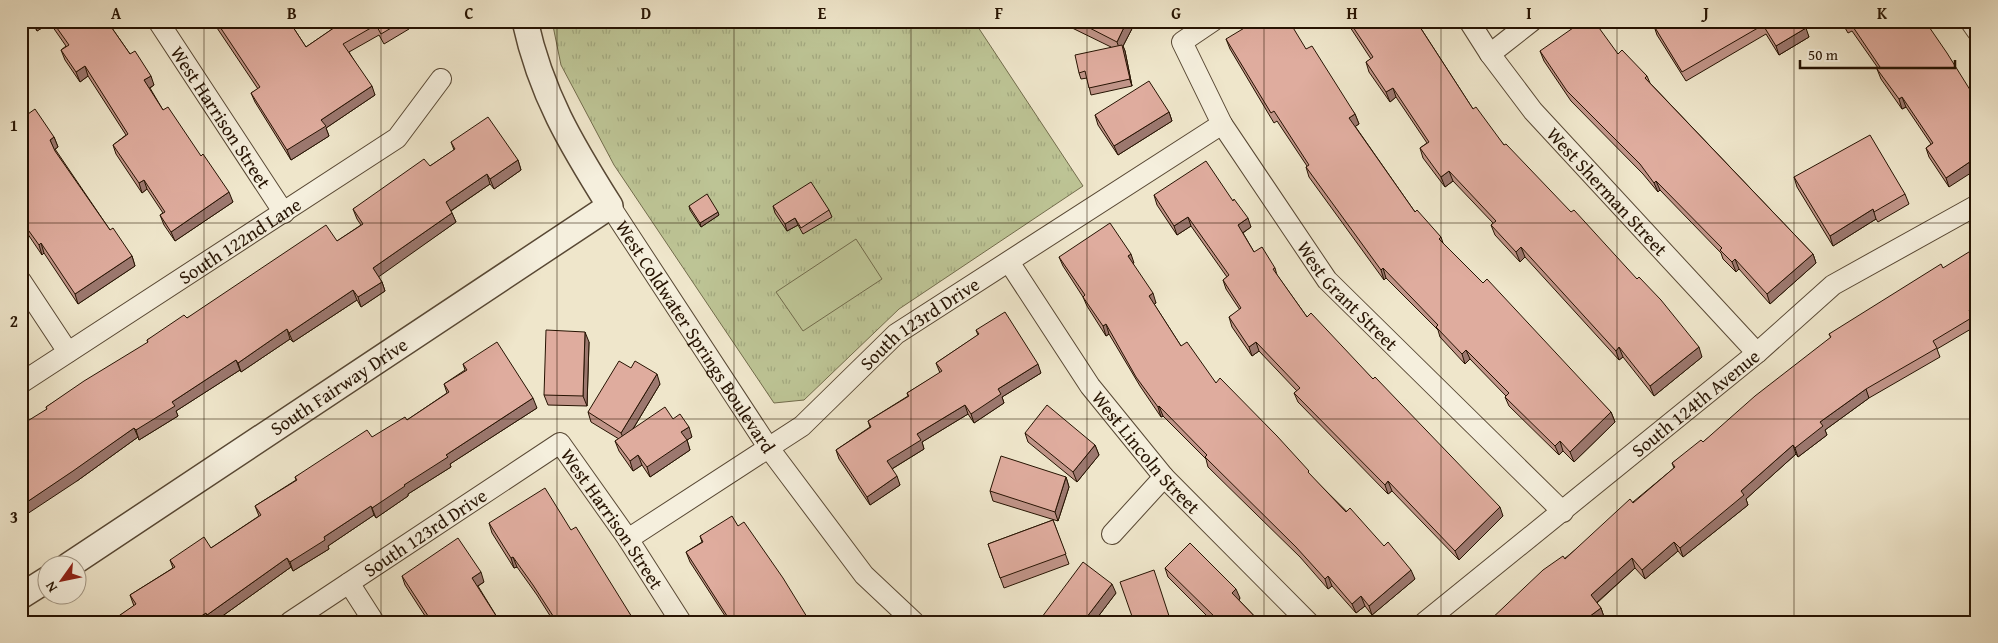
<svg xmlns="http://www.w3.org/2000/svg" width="1998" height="643" viewBox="0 0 1998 643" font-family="'Gentium Book Plus',serif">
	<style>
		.grass { fill: url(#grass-tufts); stroke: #726c4c }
		.garden { fill: #bdc495; stroke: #726c4c }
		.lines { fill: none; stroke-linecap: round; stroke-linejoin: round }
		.minor-casing { stroke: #584834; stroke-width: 22 }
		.tertiary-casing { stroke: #584834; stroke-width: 28 }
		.minor { stroke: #f5efdd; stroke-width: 20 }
		.tertiary { stroke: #f5efdd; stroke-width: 25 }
		.wall { fill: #c09488; stroke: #261302 }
		.shaded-wall { fill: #9c786f; stroke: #261302 }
		.building { fill: #dfac9e; stroke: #261302 }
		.grid { fill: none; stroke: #261302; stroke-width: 1; stroke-opacity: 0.55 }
		.labels { text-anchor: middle; stroke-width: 4.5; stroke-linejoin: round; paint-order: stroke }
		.street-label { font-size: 19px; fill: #261302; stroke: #f5efdd }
		.neatline { fill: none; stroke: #261302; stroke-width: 2 }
		.grid-label { font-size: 16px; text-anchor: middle; font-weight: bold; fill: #261302 }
	</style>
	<defs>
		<pattern id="grass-tufts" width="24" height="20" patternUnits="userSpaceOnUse" patternTransform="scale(1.25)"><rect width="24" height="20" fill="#bdc495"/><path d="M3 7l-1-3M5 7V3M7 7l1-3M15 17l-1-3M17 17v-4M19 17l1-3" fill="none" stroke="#a2a87f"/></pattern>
	</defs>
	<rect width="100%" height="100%" fill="#efe6cb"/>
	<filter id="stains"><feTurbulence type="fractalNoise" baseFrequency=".004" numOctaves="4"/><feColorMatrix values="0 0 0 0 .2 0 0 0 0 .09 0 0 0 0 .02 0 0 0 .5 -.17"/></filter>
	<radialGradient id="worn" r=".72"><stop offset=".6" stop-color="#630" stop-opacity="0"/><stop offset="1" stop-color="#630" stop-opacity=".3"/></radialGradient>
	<!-- grass -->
	<polygon class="grass" points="552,21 974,21 1083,186 899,309 804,400 774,403 614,165 561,65"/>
	<!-- garden -->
	<polygon class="garden" points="856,239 882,279 803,331 776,292"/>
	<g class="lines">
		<defs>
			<g id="minor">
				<path id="s1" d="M158,21L284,213"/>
				<path id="s2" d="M1213,21L1182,42L1222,124L1327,280L1563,512"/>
				<path id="s3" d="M1469,21L1490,54L1533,111L1757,353"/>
				<polyline points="1970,21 1977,31"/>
				<polyline points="1490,54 1532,21"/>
				<path id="s4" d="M610,206L768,447L864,575L914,622"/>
				<path id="s5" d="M1009,262L1090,386L1164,477L1308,622"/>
				<polyline points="21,281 68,352"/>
				<path id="s6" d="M21,383L397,138L441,79"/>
				<polyline points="1112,534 1164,477"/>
				<path id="s7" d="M628,539L802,426L896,334L1222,124"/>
				<polyline points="349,583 374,622"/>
				<path id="s8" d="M290,622L560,443L628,539L681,622"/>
				<path id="s9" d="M1425,622L1757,353L1833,285L1977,205"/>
			</g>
			<g id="tertiary">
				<path id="s10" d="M68,566L610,206C571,144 541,94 525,21"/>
				<polyline points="21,596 48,579"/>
			</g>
		</defs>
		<!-- minor casing -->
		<use href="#minor" class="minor-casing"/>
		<!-- tertiary casing -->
		<use href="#tertiary" class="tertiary-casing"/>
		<!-- minor -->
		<use href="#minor" class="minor"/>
		<!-- tertiary -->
		<use href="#tertiary" class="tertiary"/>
	</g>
	<!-- wall -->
	<g class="wall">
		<polygon points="31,21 107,21 130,54 154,85 150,88 163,110 233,202 175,241 164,225 160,215 163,213 147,189 142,193 116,154 113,145 126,135 88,76 80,82 65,60 61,50 66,46 50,23 37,31"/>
		<polygon points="204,21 289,21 306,47 344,21 406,21 409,29 384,44 379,35 349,52 375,95 326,128 329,136 291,160 255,102 251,93 258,89 213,22 208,26"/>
		<polygon points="432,21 443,21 433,24"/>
		<polygon points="1064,21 1136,21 1123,46 1125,51 1132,86 1091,95 1087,78 1081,79 1079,73 1111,47 1064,24"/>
		<polygon points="1346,21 1422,21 1423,25 1420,27 1473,109 1504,145 1702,357 1654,396 1623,357 1619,360 1525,257 1520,262 1495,235 1491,225 1493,223 1453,181 1445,187 1423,158 1420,148 1427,143 1396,97 1390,102 1369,72 1366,62 1371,59"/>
		<polygon points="1801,21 1809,37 1779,55 1766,34 1686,81 1657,35 1654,26"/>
		<polygon points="1841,21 1925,21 1949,187 1929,157 1926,148 1931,144 1906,107 1902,109 1881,79 1877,69 1878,68 1852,31 1848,33"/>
		<polygon points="1226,39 1306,49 1355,114 1359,124 1355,126 1415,212 1441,237 1443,243 1611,412 1615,422 1574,462 1563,451 1559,455 1509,406 1505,397 1506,396 1470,359 1465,364 1440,337 1438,330 1386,278 1384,280 1309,177 1306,167 1307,166 1277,121 1274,123 1230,49"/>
		<polygon points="1540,51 1618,54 1647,76 1650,83 1813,254 1816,263 1770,304 1739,269 1736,272 1723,259 1721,253 1660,190 1658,192 1643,174 1571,101 1544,61"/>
		<polygon points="1169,112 1172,121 1118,155 1098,125 1095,115"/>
		<polygon points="21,119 54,137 58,147 55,149 110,230 132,256 135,266 78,304 44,253 42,255 21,224"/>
		<polygon points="451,142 518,160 521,170 494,189 490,184 451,211 456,222 378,276 382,282 385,291 361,307 357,300 293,342 290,339 241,372 240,370 176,411 178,416 139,440 138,437 77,481 46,407 148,343 147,340 187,318 337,241 361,225 357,219 353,209 430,166 454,150"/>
		<polygon points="1794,177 1905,194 1909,204 1878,222 1876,219 1833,246 1797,187"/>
		<polygon points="1154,195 1233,201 1251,227 1243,233 1254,252 1275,268 1277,275 1307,317 1373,379 1503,516 1459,560 1392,491 1388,494 1298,402 1294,393 1297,391 1259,351 1252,356 1232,327 1229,317 1240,310 1226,289 1223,280 1227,277 1191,226 1177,235 1157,205"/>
		<polygon points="689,206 719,215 701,227 690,210"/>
		<polygon points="773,206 829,210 832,217 803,234 798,225 787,231 775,213"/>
		<polygon points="1059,257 1134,263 1133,264 1156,303 1154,304 1181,346 1216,383 1310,475 1415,579 1372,615 1365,606 1356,613 1332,586 1328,589 1300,557 1208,467 1206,459 1163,416 1161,417 1140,386 1109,334 1106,336 1087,306 1083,297 1063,266"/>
		<polygon points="1977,316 1974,318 1976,326 1937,349 1940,357 1869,398 1825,430 1827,435 1798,457 1796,454 1746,499 1748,505 1683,557 1678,551 1645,579 1635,568 1597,603 1601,608 1604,617 1598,622 1488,622 1674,468 1672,463 1703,442 1831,338 1829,334"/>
		<polygon points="976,330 1041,373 1002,397 1004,403 974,423 968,414 922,442 924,449 892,469 900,485 870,505 839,459 836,450 870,427 868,421 908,396 907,393 940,373 936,363 978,335"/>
		<polygon points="589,342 587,406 548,405 544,395"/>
		<polygon points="463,364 537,408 450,464 451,467 408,494 408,496 376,518 374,515 328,546 329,549 293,571 291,567 214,622 110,622 134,606 130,595 173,568 170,560 211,548 259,516 255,506 296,480 295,477 407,420 447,393 444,384 465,370"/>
		<polygon points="631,368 660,384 633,429 673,419 692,437 687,440 690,450 650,477 642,465 633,471 619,451 615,441 619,439 591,422 588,412"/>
		<polygon points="1025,433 1095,445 1099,455 1077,482 1028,442"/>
		<polygon points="1066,477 1069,487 1058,521 993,501 990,491"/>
		<polygon points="1053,520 1069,564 1004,588 988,544"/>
		<polygon points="489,523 571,530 635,622 554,622 537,595 517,567 514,568 492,533"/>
		<polygon points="738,526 807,617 809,622 729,622 690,562 686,552 702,542 700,536"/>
		<polygon points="1165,568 1240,598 1239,600 1260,622 1213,622 1168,577"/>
		<polygon points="402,576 484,582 478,586 500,622 429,622 405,585"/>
		<polygon points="1116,593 1094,622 1044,622 1042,617"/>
	</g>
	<!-- shaded-wall -->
	<g class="shaded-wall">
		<polygon points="34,21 49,21 50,23 37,31"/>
		<polygon points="206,21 213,21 213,22 208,26"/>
		<polygon points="1127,21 1136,21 1123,46 1125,51 1132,86 1117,42"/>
		<polygon points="1415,21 1422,21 1423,25 1418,28"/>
		<polygon points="1806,28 1809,37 1779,55 1776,46"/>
		<polygon points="85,66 88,76 80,82 76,72"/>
		<polygon points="151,76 154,85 148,89 144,80"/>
		<polygon points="372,86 375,95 326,128 329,136 291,160 287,150 321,120"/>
		<polygon points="1393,88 1396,97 1390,102 1386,92"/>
		<polygon points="1902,97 1906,107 1902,109 1899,99"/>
		<polygon points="1169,112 1172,121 1118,155 1114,146"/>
		<polygon points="1355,114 1359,124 1353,128 1349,118"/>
		<polygon points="54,137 58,147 54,150 50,140"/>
		<polygon points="1977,157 1977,169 1949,187 1946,178"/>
		<polygon points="518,160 521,170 494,189 490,179"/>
		<polygon points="1449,171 1453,181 1445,187 1441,177"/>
		<polygon points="487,174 490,184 449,212 446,202"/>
		<polygon points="144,180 147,189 142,193 139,183"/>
		<polygon points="1656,181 1660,190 1658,192 1654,183"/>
		<polygon points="229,192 233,202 175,241 171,232"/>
		<polygon points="1873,209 1876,219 1833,246 1830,236"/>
		<polygon points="718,212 719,215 701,227 700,223"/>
		<polygon points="452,213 456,222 377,278 373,268"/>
		<polygon points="1188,217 1191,226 1177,235 1174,226"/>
		<polygon points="795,218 798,225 787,231 785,224"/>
		<polygon points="1248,218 1251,227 1241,234 1238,225"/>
		<polygon points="41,243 44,253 42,255 39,245"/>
		<polygon points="1521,247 1525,257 1520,262 1516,252"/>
		<polygon points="1131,254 1134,263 1131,265 1128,256"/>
		<polygon points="1813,254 1816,263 1770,304 1767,294"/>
		<polygon points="132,256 135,266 78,304 75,294"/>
		<polygon points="1735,259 1739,269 1736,272 1732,262"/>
		<polygon points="1383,268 1386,278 1384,280 1381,270"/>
		<polygon points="382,282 385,291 361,307 358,297"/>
		<polygon points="353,290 357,300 293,342 289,333"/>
		<polygon points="1153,293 1156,303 1153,305 1149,296"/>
		<polygon points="1977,305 1977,316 1974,318 1969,310"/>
		<polygon points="1106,324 1109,334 1106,336 1103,326"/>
		<polygon points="287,329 290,339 241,372 238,363"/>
		<polygon points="585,332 589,342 587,406 583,396"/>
		<polygon points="1256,342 1259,351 1252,356 1249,347"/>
		<polygon points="1619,347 1623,357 1619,360 1616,351"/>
		<polygon points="1699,347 1702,357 1654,396 1650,386"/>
		<polygon points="1466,350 1470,359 1465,364 1462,354"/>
		<polygon points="236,360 240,370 176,411 178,416 139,440 136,430 172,402"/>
		<polygon points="1038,364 1041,373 1002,397 1004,403 974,423 971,414 998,389"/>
		<polygon points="657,374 660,384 625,442 621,433"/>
		<polygon points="1866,389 1869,398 1825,430 1827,435 1798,457 1795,448 1820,422"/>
		<polygon points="533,398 537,408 450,464 451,467 408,494 408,496 376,518 372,508 404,485 446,455"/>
		<polygon points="965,405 968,414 922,442 924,449 890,470 887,461 917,434"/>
		<polygon points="1159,406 1163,416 1161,417 1158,407"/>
		<polygon points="1611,412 1615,422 1574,462 1570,452"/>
		<polygon points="689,427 692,437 687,440 690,450 650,477 647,467 681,432"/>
		<polygon points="134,428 138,437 77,481 21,518 21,506"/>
		<polygon points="1560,441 1563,451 1559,455 1555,446"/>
		<polygon points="1095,445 1099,455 1077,482 1073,472"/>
		<polygon points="1793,445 1796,454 1746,499 1748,505 1683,557 1680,548 1741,491"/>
		<polygon points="638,455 642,465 633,471 630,461"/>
		<polygon points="897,476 900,485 870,505 867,497"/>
		<polygon points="1066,477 1069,487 1058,521 1055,512"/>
		<polygon points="1388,481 1392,491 1388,494 1385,485"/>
		<polygon points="371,506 374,515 328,546 329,549 293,571 290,562 324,537"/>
		<polygon points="1500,507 1503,516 1459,560 1455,551"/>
		<polygon points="1674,542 1678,551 1645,579 1642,570"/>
		<polygon points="513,557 517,567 514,568 511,558"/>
		<polygon points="287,558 291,567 214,622 209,622 207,615"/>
		<polygon points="1632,558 1635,568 1595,604 1591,595"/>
		<polygon points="1411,570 1415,579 1372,615 1369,606"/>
		<polygon points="481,572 484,582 476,587 472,578"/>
		<polygon points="1328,576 1332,586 1328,589 1325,579"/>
		<polygon points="1112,584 1116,593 1094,622 1083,622"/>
		<polygon points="1236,589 1240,598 1236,603 1232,593"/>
		<polygon points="1361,596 1365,606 1356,613 1352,604"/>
		<polygon points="1601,608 1604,617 1598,622 1582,622"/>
		<polygon points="206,613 209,622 192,622"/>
		<polygon points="807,617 809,622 800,622"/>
	</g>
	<!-- building -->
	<g class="building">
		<polygon points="52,21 107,21 130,54 135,51 151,76 144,80 163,110 168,107 201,156 203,154 229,192 171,232 160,215 165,212 144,180 139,183 113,145 128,134 85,66 76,72 61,50 69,45"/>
		<polygon points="216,21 289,21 306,47 344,21 403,21 381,34 376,25 343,44 372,86 321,120 326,126 287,150 251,93 260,87"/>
		<polygon points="1076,21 1127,21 1117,42"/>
		<polygon points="1256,21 1289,21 1306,49 1312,46 1355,114 1349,118 1415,212 1417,210 1441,237 1439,239 1483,283 1487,279 1611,412 1570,452 1560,441 1555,446 1505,397 1509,393 1466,350 1462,354 1436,327 1438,325 1383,268 1381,270 1306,167 1309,165 1274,111 1271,113 1226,39"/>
		<polygon points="1349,21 1416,21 1473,109 1476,107 1504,145 1506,144 1571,212 1574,210 1637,279 1639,277 1661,300 1699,347 1650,386 1619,347 1616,351 1521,247 1516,252 1491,225 1496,221 1449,171 1441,177 1420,148 1429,142 1393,88 1386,92 1366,62 1373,57"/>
		<polygon points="1583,21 1594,21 1618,54 1622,50 1647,76 1645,78 1813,254 1767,294 1735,259 1732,262 1720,250 1722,248 1656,181 1654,183 1640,164 1567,91 1540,51"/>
		<polygon points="1661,21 1801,21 1806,28 1776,46 1763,25 1682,72 1654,26"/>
		<polygon points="1849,21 1925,21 1947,53 1977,101 1977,157 1946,178 1926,148 1933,143 1902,97 1899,99 1877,69 1880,67"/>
		<polygon points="1122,45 1130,79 1089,88 1085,71 1079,73 1075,55"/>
		<polygon points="1149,81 1169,112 1114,146 1095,115"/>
		<polygon points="35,109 54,137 50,140 55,151 110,230 113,228 132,256 75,294 41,243 39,245 21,220 21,119"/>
		<polygon points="488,117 518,160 490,179 487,174 446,202 452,213 373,268 382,282 358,297 353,290 289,333 287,329 238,363 236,360 172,402 175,406 136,430 134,428 73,471 21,506 21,425 47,409 46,407 84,381 148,342 147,340 184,315 187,318 326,225 337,241 363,224 353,209 424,159 430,166 455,149 451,142"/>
		<polygon points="1870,135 1905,194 1874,212 1873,209 1830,236 1794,177"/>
		<polygon points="1206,161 1233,201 1234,199 1248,218 1238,225 1254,252 1262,247 1275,268 1273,269 1307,317 1311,313 1373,379 1375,377 1500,507 1455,551 1388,481 1385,485 1294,393 1300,388 1256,342 1249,347 1229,317 1241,308 1223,280 1229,275 1188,217 1174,226 1154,195"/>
		<polygon points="811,182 829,210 801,228 795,218 785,224 773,206"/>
		<polygon points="707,194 718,212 700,223 689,206"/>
		<polygon points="1110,223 1131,254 1128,256 1153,293 1149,296 1181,346 1187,342 1216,383 1220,378 1277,436 1309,471 1308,472 1346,512 1350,508 1384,546 1388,542 1411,570 1369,606 1361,596 1352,604 1328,576 1325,579 1296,547 1205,457 1207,455 1159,406 1158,407 1136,377 1106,324 1103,326 1083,297 1085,295 1059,257"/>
		<polygon points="1977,247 1977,305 1969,310 1973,317 1933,341 1937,348 1866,389 1820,422 1823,426 1795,448 1793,445 1741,491 1744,495 1680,548 1674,542 1642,570 1632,558 1591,595 1601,608 1582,622 1488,622 1543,570 1563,556 1565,559 1630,499 1633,503 1675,467 1672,463 1701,440 1703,442 1755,396 1831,337 1829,334 1941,264 1943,268"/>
		<polygon points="1005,312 1038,364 998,389 1001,394 971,414 965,405 917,434 921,440 887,461 897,476 867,497 836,450 871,427 868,421 909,396 907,393 942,371 936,363 979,334 976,330"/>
		<polygon points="546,330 585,332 583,396 544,395"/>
		<polygon points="497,342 533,398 446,455 448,457 404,485 405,486 372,508 371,506 324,537 325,540 290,562 287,558 207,615 206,613 192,622 110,622 136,604 130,595 175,567 170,560 204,537 211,548 261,515 255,506 297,480 295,477 367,430 372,437 405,417 407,420 449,392 444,384 467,370 463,364"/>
		<polygon points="619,361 631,368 635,361 657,374 621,433 588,412"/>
		<polygon points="1047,405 1095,445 1073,472 1025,433"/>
		<polygon points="665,407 673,419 680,414 689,427 681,432 687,440 647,467 638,455 630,461 615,441"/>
		<polygon points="1001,456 1066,477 1055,512 990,491"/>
		<polygon points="545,488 571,530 576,527 635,622 557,622 533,585 513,557 511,558 489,523"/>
		<polygon points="732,516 738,526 744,522 783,578 807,617 800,622 731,622 686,552 703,542 700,536"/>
		<polygon points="1053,520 1066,554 1000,578 988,544"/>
		<polygon points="458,538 481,572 472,578 500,622 432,622 402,576"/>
		<polygon points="1190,543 1236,589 1232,593 1260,622 1220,622 1165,568"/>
		<polygon points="1083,562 1112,584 1083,622 1049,622 1042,617"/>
		<polygon points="1154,570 1171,622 1134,622 1120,582"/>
	</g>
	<!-- grid -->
	<path class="grid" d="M204,21V622M381,21V622M557,21V622M734,21V622M911,21V622M1087,21V622M1264,21V622M1441,21V622M1617,21V622M1794,21V622M21,223H1977M21,419H1977"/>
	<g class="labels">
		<!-- street labels -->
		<g class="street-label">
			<text dy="7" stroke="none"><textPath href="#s1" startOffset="115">West Harrison Street</textPath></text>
			<text dy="7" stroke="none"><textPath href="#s3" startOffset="220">West Sherman Street</textPath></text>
			<text dy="7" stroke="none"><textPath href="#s6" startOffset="261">South 122nd Lane</textPath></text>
			<text dy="7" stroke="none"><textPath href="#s2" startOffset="342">West Grant Street</textPath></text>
			<text dy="7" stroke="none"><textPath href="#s7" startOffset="364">South 123rd Drive</textPath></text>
			<text dy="7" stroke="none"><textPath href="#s4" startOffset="156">West Coldwater Springs Boulevard</textPath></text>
			<text dy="7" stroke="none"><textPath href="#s10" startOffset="325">South Fairway Drive</textPath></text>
			<text dy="7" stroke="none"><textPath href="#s9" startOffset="348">South 124th Avenue</textPath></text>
			<text dy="7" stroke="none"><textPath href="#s5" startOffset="235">West Lincoln Street</textPath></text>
			<text dy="7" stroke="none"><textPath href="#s8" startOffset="416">West Harrison Street</textPath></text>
			<text dy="7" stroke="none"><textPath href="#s8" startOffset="162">South 123rd Drive</textPath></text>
		</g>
	</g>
	<!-- margin -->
	<rect width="1998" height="643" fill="none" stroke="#efe6cb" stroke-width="55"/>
	<!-- north arrow -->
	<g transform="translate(62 580) rotate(237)"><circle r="24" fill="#f5efdd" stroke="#a29785"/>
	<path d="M0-4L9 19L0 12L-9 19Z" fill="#8f2418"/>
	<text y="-8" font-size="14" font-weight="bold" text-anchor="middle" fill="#261302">N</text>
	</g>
	<!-- scale -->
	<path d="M1800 60v8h155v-8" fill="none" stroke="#261302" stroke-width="2.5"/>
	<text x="1808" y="60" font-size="15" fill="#261302" stroke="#f5efdd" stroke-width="4" paint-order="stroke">50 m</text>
	<rect x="28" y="28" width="1942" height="588" class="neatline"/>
	<g class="grid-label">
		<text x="116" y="19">A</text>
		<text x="292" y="19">B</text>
		<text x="469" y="19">C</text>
		<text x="646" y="19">D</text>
		<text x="822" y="19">E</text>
		<text x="999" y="19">F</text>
		<text x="1176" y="19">G</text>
		<text x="1352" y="19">H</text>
		<text x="1529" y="19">I</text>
		<text x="1706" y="19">J</text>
		<text x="1882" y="19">K</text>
		<text x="14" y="131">1</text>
		<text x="14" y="327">2</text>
		<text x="14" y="523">3</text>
	</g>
	<rect width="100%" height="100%" filter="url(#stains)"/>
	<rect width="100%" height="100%" fill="url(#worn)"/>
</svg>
